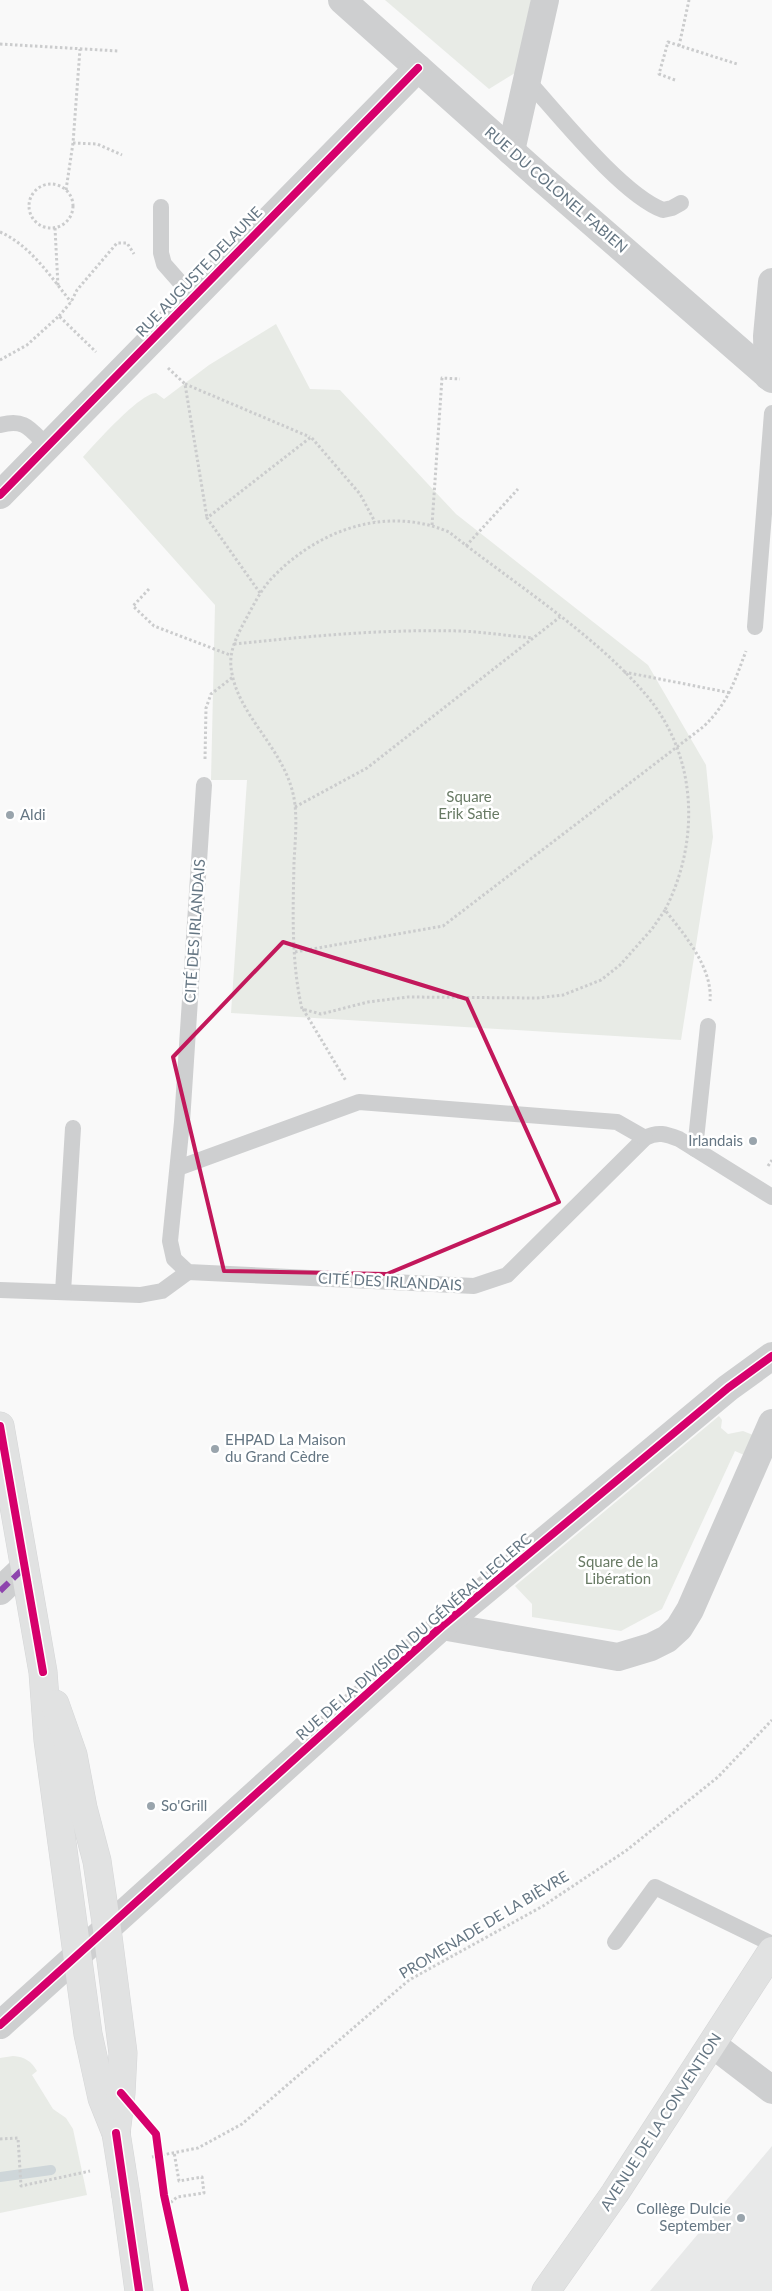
<svg xmlns="http://www.w3.org/2000/svg" width="772" height="2291" viewBox="0 0 772 2291" font-family="Lato,sans-serif">
	<style>
		.built { fill: #e8e9e9 }
		.green { fill: #e8ebe6 }
		.lines { fill: none; stroke-linecap: round; stroke-linejoin: round }
		.stream { stroke: #ced6d9; stroke-width: 10 }
		.secondary-casing { stroke: #d5d6d7; stroke-width: 29 }
		.path { stroke: #cbcccd; stroke-width: 3; stroke-dasharray: 2.5 2.5; stroke-linecap: butt }
		.service { stroke: #cecfd0; stroke-width: 16 }
		.minor { stroke: #cecfd0; stroke-width: 28 }
		.tertiary { stroke: #cecfd0; stroke-width: 28 }
		.secondary { stroke: #e1e2e2; stroke-width: 28 }
		.secondary-bridge-casing { stroke: #d5d6d7; stroke-width: 29; stroke-linecap: butt }
		.path-bridge { stroke: #cbcccd; stroke-width: 3; stroke-dasharray: 2.5 2.5; stroke-linecap: butt }
		.secondary-bridge { stroke: #e1e2e2; stroke-width: 28 }
		.quiet { stroke: #8e44ad; stroke-width: 6; stroke-dasharray: 12 6; stroke-linecap: butt }
		.cycleway-casing { stroke: #fff; stroke-width: 11 }
		.cycleway { stroke: #d6006c; stroke-width: 8 }
		.marked { fill: none; stroke: #c2185b; stroke-width: 4; stroke-linejoin: round }
		.poi-dot { fill: #99a4ac; stroke: #fff; stroke-width: 2 }
		.labels { text-anchor: middle; stroke-width: 5; stroke-linejoin: round; paint-order: stroke }
		.street-label { font-size: 15px; fill: #657683; stroke: #fff }
		.park-label { font-size: 15px; fill: #687a64; stroke: #fff }
		.poi-label { font-size: 15px; fill: #657683; stroke: #fff; text-anchor: start }
	</style>
	<rect width="100%" height="100%" fill="#f9f9f9"/>
	<!-- built -->
	<polygon class="built" points="772,2146 772,2291 650,2291"/>
	<!-- green -->
	<g class="green">
		<polygon points="385,0 531,0 515,73 489,89"/>
		<path d="M276,324L310,389L340,390L456,514L648,665L706,765L713,837L681,1040L231,1013L247,780H211L215,605L83,457C95,444 140,393 156,393L164,399L209,365Z"/>
		<polygon points="719,1416 722,1420 721,1428 728,1434 743,1431 753,1435 744,1455 735,1451 662,1609 621,1631 532,1617 532,1604 515,1586"/>
		<path d="M13,2056C25,2057 31,2061 37,2071L32,2075L53,2109L66,2118L73,2129L87,2195L0,2213V2058Z"/>
	</g>
	<g class="lines">
		<!-- stream -->
		<polyline class="stream" points="0,2177 51,2170"/>
		<defs>
			<g id="secondary">
				<polyline points="0,1426 43,1672 48,1740 88,2034 102,2098 116,2133"/>
				<polyline points="55,1704 73,1755 83,1808 97,1861 107,1929 123,2053 121,2093 116,2133"/>
				<polyline points="126,2196 139,2291"/>
				<polyline points="546,2291 615,2193 772,1951"/>
			</g>
		</defs>
		<!-- secondary casing -->
		<use href="#secondary" class="secondary-casing"/>
		<!-- path -->
		<g class="path">
			<polyline points="0,44 118,51"/>
			<polyline points="679,46 689,0"/>
			<polyline points="675,80 659,74 668,42 737,64"/>
			<polyline points="73,143 97,144 122,155"/>
			<circle cx="51" cy="206" r="22"/>
			<polyline points="66,190 73,143 80,49"/>
			<polyline points="55,228 58,286"/>
			<path d="M0,232C30,245 51,277 71,302"/>
			<polyline points="59,316 71,302 77,290 117,243 127,243 134,254"/>
			<polyline points="0,360 27,345 59,316 96,352"/>
			<polyline points="168,368 185,384 207,518"/>
			<polyline points="185,384 310,437"/>
			<polyline points="432,525 442,378 460,379"/>
			<polyline points="466,546 518,489"/>
			<polyline points="149,589 133,606 154,626 230,655"/>
			<polyline points="260,593 207,518 311,437 360,494 375,522"/>
			<path d="M234,644C310,636 385,629 460,631C485,632 509,636 533,638"/>
			<polyline points="624,672 731,693"/>
			<polyline points="205,759 206,708 211,694 233,677"/>
			<polyline points="295,807 367,768 560,617"/>
			<path d="M665,910L652,929L620,965L601,980L563,995L537,998L408,997L368,1002L321,1014L302,1009C291,961 293,911 294,862C295,844 297,824 295,805C289,750 236,717 231,667C229,649 239,632 247,617C254,604 261,590 271,579C317,530 386,505 449,532C513,583 595,634 647,696C698,757 700,842 665,910C684,934 713,968 710,1001"/>
			<path d="M295,952L443,926L703,727C728,703 734,683 746,651"/>
			<polyline points="303,1009 346,1081"/>
			<polyline points="768,1166 772,1160"/>
			<polyline points="149,2125 156,2134"/>
			<polyline points="0,2139 18,2138 21,2186 90,2171"/>
			<polyline points="152,2157 198,2148 242,2124 409,1980 543,1906 627,1850 718,1777 772,1720"/>
			<polyline points="164,2195 185,2291"/>
			<polyline points="167,2206 177,2197 204,2193 202,2177 179,2181 174,2152"/>
		</g>
		<!-- service -->
		<g class="service">
			<path d="M527,80C558,114 622,195 663,210L672,208L681,203"/>
			<polyline points="161,207 161,253 164,264 193,297"/>
			<path d="M0,425C25,418 30,429 47,446"/>
			<polyline points="755,627 772,413"/>
			<path d="M204,785L182,1122L170,1241L174,1259L188,1272L474,1286L507,1275L645,1138C658,1131 666,1134 679,1139L772,1197"/>
			<polyline points="695,1149 708,1026"/>
			<polyline points="178,1168 359,1102 617,1122 645,1138"/>
			<polyline points="0,1290 140,1295 162,1291 188,1272"/>
			<polyline points="63,1292 73,1128"/>
			<polyline points="615,1942 655,1887 772,1944"/>
		</g>
		<!-- minor -->
		<g class="minor">
			<polyline points="511,151 545,0"/>
			<polyline points="768,376 767,336 772,282"/>
			<polyline points="0,1591 24,1568"/>
			<polyline points="442,1626 618,1657 651,1647 667,1639 679,1628 690,1610 772,1423"/>
			<polyline points="0,2025 442,1626 728,1388 772,1356"/>
			<polyline points="712,2044 772,2090"/>
		</g>
		<!-- tertiary -->
		<g class="tertiary">
			<polyline points="342,0 540,177 772,379"/>
			<polyline points="0,495 418,68"/>
		</g>
		<!-- secondary -->
		<use href="#secondary" class="secondary"/>
		<defs>
			<polyline id="secondary-bridge" points="116,2133 126,2196"/>
		</defs>
		<!-- secondary-bridge casing -->
		<use href="#secondary-bridge" class="secondary-bridge-casing"/>
		<!-- path-bridge -->
		<polyline class="path-bridge" points="156,2134 164,2195"/>
		<!-- secondary-bridge -->
		<use href="#secondary-bridge" class="secondary-bridge"/>
		<!-- quiet -->
		<polyline class="quiet" points="0,1591 24,1568"/>
		<defs>
			<g id="cycleway">
				<polyline points="0,495 418,68"/>
				<polyline points="0,1426 43,1672"/>
				<polyline points="0,2025 442,1626 728,1388 772,1356"/>
				<polyline points="121,2093 156,2134 164,2195 185,2291"/>
				<polyline points="116,2133 139,2291"/>
			</g>
		</defs>
		<!-- cycleway casing -->
		<use href="#cycleway" class="cycleway-casing"/>
		<!-- cycleway -->
		<use href="#cycleway" class="cycleway"/>
	</g>
	<!-- marked area -->
	<path class="marked" d="M283,942L467,999L559,1202L387,1274L224,1271L173,1057Z"/>
	<!-- markers -->
	<g class="poi-dot">
		<circle cx="10" cy="815" r="5"/>
		<circle cx="753" cy="1141" r="5"/>
		<circle cx="215" cy="1449" r="5"/>
		<circle cx="151" cy="1806" r="5"/>
		<circle cx="741" cy="2218" r="5"/>
	</g>
	<g class="labels">
		<!-- street labels -->
		<g class="street-label">
			<text transform="translate(556 190) rotate(41)" y="5">RUE DU COLONEL FABIEN</text>
			<text transform="translate(199 272) rotate(-46)" y="5">RUE AUGUSTE DELAUNE</text>
			<text transform="translate(195 931) rotate(-86)" y="5">CITÉ DES IRLANDAIS</text>
			<text transform="translate(390 1282) rotate(3)" y="5">CITÉ DES IRLANDAIS</text>
			<text transform="translate(414 1637) rotate(-41)" y="5">RUE DE LA DIVISION DU GÉNÉRAL LECLERC</text>
			<text transform="translate(484 1925) rotate(-31)" y="5">PROMENADE DE LA BIÈVRE</text>
			<text transform="translate(661 2122) rotate(-57)" y="5">AVENUE DE LA CONVENTION</text>
		</g>
		<!-- park labels -->
		<g class="park-label">
			<text x="469" y="802">Square<tspan x="469" dy="17">Erik Satie</tspan></text>
			<text x="618" y="1567">Square de la<tspan x="618" dy="17">Libération</tspan></text>
		</g>
		<!-- poi labels -->
		<g class="poi-label">
			<text x="20" y="820">Aldi</text>
			<text x="743" y="1146" text-anchor="end">Irlandais</text>
			<text x="225" y="1445">EHPAD La Maison<tspan x="225" dy="17">du Grand Cèdre</tspan></text>
			<text x="161" y="1811">So'Grill</text>
			<text x="731" y="2214" text-anchor="end">Collège Dulcie<tspan x="731" dy="17">September</tspan></text>
		</g>
	</g>
</svg>
